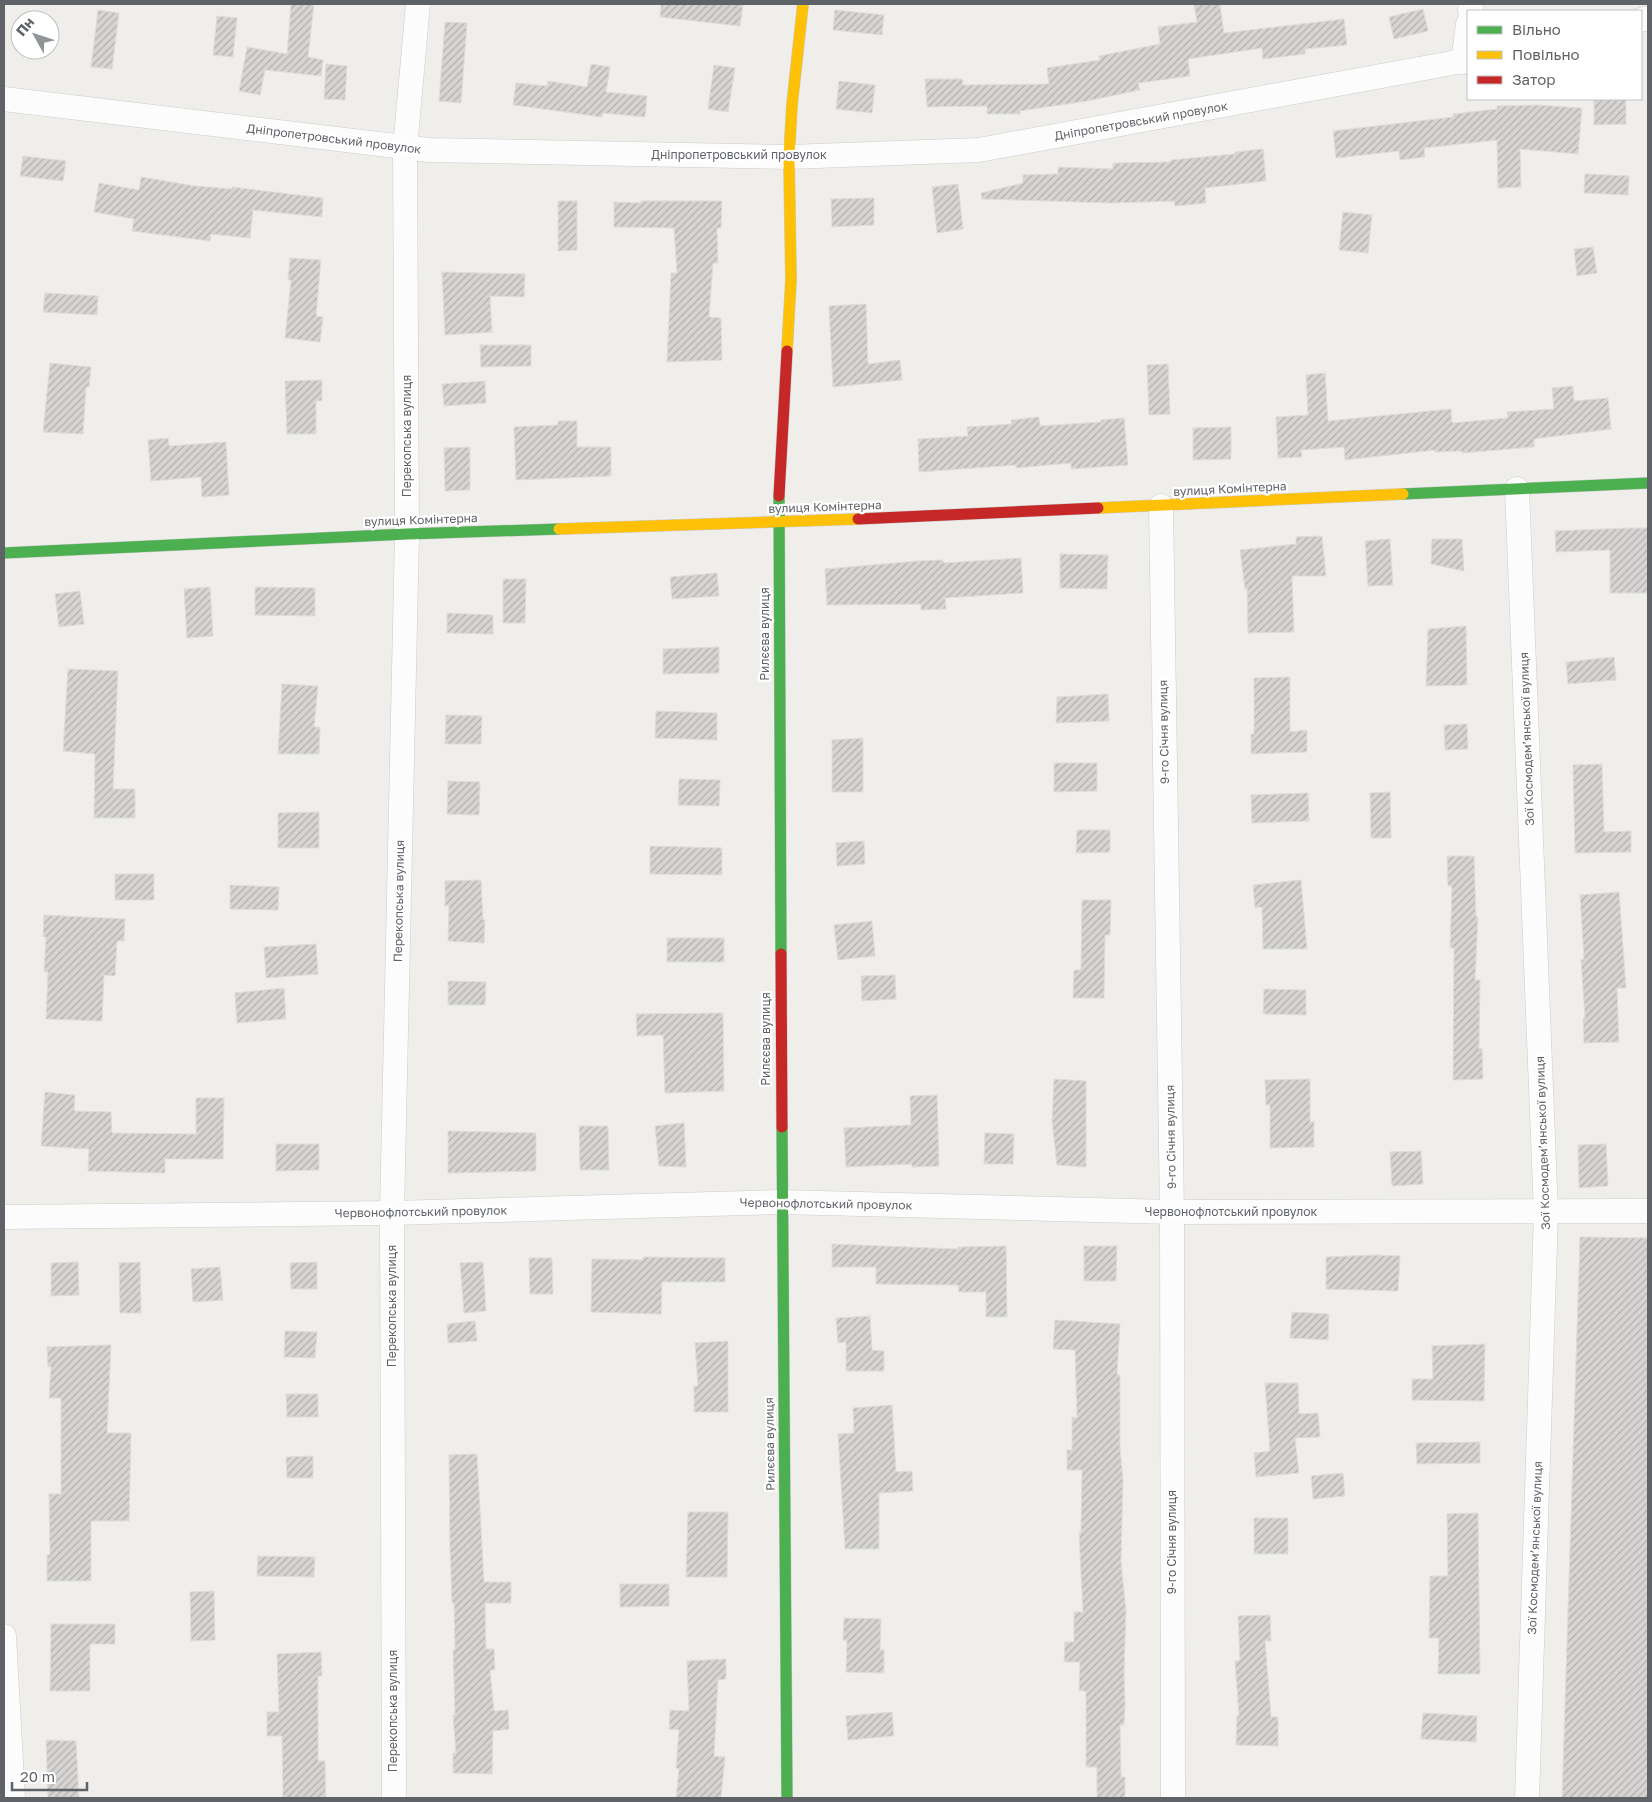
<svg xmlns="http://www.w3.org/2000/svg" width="1652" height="1802" viewBox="0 0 1652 1802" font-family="'Golos Text',sans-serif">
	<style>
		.building { fill: url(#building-hatch); stroke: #deddd9 }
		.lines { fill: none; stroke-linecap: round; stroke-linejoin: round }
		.street-casing { stroke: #cbcccc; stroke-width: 25 }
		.fast-casing { stroke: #cacacb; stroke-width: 12 }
		.slow-casing { stroke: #cacacb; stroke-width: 12 }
		.jam-casing { stroke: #cacacb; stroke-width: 12 }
		.street { stroke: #fdfcfc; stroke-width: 24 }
		.fast { stroke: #4caf50; stroke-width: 11 }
		.slow { stroke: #ffc107; stroke-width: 11 }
		.jam { stroke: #c62828; stroke-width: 11 }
		.labels { text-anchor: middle; stroke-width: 4.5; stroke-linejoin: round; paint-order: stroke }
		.street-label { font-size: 12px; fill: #5f6368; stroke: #fff }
	</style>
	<defs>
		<pattern id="building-hatch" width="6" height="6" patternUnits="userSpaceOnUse" patternTransform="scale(1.25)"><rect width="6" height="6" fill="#d6d5d3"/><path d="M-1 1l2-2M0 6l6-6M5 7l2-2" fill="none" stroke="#b1b0af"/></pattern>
	</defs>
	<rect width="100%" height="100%" fill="#efeeea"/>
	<!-- building -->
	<g class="building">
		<polygon points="291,4 314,4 308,57 323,60 321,76 265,70 260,95 239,91 247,47 287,54"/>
		<polygon points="661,4 743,4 740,26 660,17"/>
		<polygon points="1194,4 1220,4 1224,33 1344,19 1347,45 1305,49 1305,54 1263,59 1262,48 1188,59 1190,76 1138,83 1140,90 1087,101 1020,111 1020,114 987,114 987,106 927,107 925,79 962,79 963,85 1049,84 1047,68 1100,60 1099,56 1160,44 1158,27 1197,22"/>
		<polygon points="1423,9 1428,31 1394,39 1389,17"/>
		<polygon points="98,10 119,13 112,69 91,67"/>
		<polygon points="835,10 884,15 882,35 833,30"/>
		<polygon points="217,16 237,18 233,57 213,55"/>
		<polygon points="445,22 467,23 461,103 439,101"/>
		<polygon points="326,64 347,66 345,100 324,99"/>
		<polygon points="591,64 610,67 606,92 647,96 645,117 603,113 602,117 513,105 516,83 547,86 548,81 587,87"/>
		<polygon points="714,65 735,68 728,112 708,109"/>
		<polygon points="839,81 875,85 872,113 836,109"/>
		<polygon points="1594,99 1626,99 1626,124 1594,125"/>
		<polygon points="1538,105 1582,108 1578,154 1520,149 1521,187 1498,188 1497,140 1424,148 1425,157 1400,160 1399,151 1336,158 1333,131 1453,117 1453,114 1497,109 1497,106"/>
		<polygon points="1263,149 1266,181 1205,188 1206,203 1175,206 1174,201 1111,203 982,199 981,193 1023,183 1023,175 1058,174 1058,167 1113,169 1113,163 1171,162 1171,160 1235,154 1235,152"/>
		<polygon points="23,156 66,161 63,181 20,176"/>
		<polygon points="1585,174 1629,176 1628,195 1584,193"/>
		<polygon points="141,177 195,186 232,189 232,187 323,198 322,217 253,210 250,238 211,234 210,241 132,231 134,219 94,212 99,183 139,190"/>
		<polygon points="958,184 963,229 937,233 932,187"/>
		<polygon points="874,198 874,225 832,227 831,199"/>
		<polygon points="558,201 577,201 577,250 558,251"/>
		<polygon points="641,201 722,201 721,228 717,228 718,263 713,263 709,317 721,318 722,360 667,362 671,273 677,273 674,228 614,227 614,202 641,203"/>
		<polygon points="1343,212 1372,215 1368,253 1339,250"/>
		<polygon points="1593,247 1597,273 1577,276 1574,249"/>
		<polygon points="290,258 321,260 316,316 323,317 320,342 285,338 291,280 288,280"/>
		<polygon points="442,272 525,274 524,297 490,296 492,332 445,335"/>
		<polygon points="45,293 98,296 97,315 43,312"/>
		<polygon points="866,304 868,364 900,360 902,380 833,387 829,306"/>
		<polygon points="480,345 531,345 531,366 481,367"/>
		<polygon points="50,363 91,367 89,387 86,387 83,434 43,432"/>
		<polygon points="1168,364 1170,414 1149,415 1147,365"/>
		<polygon points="1325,373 1328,421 1451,409 1452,423 1508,418 1507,412 1554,409 1552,388 1573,386 1574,401 1608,398 1611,429 1534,439 1534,447 1462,453 1462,451 1435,452 1435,450 1345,460 1344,447 1301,450 1302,457 1278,458 1276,417 1308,415 1306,375"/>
		<polygon points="322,380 322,401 316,401 316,434 287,434 285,381"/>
		<polygon points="485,381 486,403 444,406 442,384"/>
		<polygon points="1039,417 1040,426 1101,422 1101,420 1124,418 1128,465 1071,469 1071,463 1016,468 1016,465 919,472 918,439 968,436 967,427 1012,424 1011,420"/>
		<polygon points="558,421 577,421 577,447 611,447 611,476 516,480 514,427 558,425"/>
		<polygon points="1231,427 1231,459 1193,460 1193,428"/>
		<polygon points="168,438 169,446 226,442 229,495 202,497 201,477 151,481 148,440"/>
		<polygon points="470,447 470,490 445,491 444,448"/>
		<polygon points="1629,528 1648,528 1648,593 1610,593 1610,550 1556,552 1555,531"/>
		<polygon points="1322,536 1326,576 1292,576 1294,632 1248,633 1247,588 1245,589 1240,550 1296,544 1296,537"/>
		<polygon points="1390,539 1393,585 1368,586 1365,541"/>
		<polygon points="1432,539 1462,539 1464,571 1431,564"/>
		<polygon points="1060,554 1108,555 1107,589 1060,588"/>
		<polygon points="1021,558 1023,593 945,598 946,609 921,610 921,604 827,605 825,569 918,561 943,560 943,563"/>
		<polygon points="717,573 719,596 672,599 670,577"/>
		<polygon points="503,579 526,579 525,623 503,623"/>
		<polygon points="210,587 213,636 187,638 184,589"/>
		<polygon points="255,587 315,588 315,616 255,615"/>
		<polygon points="80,591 84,624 59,627 55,594"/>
		<polygon points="447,613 493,615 493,634 447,633"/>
		<polygon points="1466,626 1467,685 1426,686 1428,629"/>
		<polygon points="719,647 719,673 663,674 663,649"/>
		<polygon points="1614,657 1616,680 1568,684 1566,662"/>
		<polygon points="68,669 118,671 113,789 135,789 135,818 94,818 95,754 63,751"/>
		<polygon points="1290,677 1290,732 1307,730 1307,752 1251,754 1251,734 1254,734 1254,678"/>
		<polygon points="282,684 318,686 314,727 320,727 319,754 278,754"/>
		<polygon points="1108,694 1109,721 1056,723 1057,697"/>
		<polygon points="656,711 717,713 717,740 655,738"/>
		<polygon points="446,715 482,716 481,744 445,744"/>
		<polygon points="1467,724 1468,749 1445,750 1444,725"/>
		<polygon points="863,738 863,792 832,792 832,740"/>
		<polygon points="1054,763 1097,763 1097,791 1054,792"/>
		<polygon points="1602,764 1604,832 1631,831 1631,852 1575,853 1573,765"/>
		<polygon points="679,779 720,780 719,806 678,805"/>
		<polygon points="448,781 480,782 479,815 447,814"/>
		<polygon points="1390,792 1391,838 1371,838 1370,793"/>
		<polygon points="1308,793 1309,821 1252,823 1251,795"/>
		<polygon points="319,812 319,848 278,848 278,813"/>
		<polygon points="1077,830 1110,830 1110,852 1076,853"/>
		<polygon points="864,841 865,864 837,866 836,843"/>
		<polygon points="650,846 722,848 722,875 650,874"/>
		<polygon points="1447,856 1474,856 1476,917 1478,917 1475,980 1480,980 1479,1049 1482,1048 1483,1079 1453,1080 1454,948 1450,948 1452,886 1448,886"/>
		<rect x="115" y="874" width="39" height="26"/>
		<polygon points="481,880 483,920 485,920 484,943 448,941 449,905 445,906 445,881"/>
		<polygon points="1301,880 1307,949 1263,949 1262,907 1255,908 1253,885"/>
		<polygon points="230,885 279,887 278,910 230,909"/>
		<polygon points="1619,892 1626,988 1617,988 1619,1042 1584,1043 1583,1018 1585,1018 1581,960 1584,959 1580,895"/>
		<polygon points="1082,900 1111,900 1110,935 1105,935 1104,998 1073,998 1074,970 1081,970"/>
		<polygon points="44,915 125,919 124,941 117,941 115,976 104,975 102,1021 46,1019 48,972 44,972 46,937 43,937"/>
		<polygon points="872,921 875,956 838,960 834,925"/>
		<rect x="667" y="938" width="57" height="24"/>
		<polygon points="316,944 318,974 266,978 264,947"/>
		<polygon points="895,975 896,999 862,1001 861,976"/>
		<polygon points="448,981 486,982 485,1005 448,1005"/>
		<polygon points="284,988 286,1019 237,1023 235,993"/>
		<polygon points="1264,989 1306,990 1306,1015 1263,1014"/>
		<polygon points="723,1013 724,1091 665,1093 663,1035 637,1036 636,1014"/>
		<polygon points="1054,1079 1086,1081 1086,1167 1057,1165 1052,1121"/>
		<polygon points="1310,1079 1310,1122 1314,1121 1314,1147 1270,1148 1270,1105 1266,1105 1265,1080"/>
		<polygon points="45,1092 75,1095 74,1111 111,1112 112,1133 196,1134 196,1098 224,1098 223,1159 165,1159 165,1173 88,1171 89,1149 41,1146"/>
		<polygon points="937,1095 939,1166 912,1167 912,1164 846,1167 844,1128 911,1125 910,1096"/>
		<polygon points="684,1123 686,1167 659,1166 655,1126"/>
		<polygon points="579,1126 608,1126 609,1170 580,1170"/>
		<polygon points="448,1131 536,1133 536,1171 448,1173"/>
		<polygon points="985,1133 1014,1134 1013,1164 984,1164"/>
		<polygon points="276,1144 319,1144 319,1170 276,1171"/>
		<polygon points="1606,1144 1608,1186 1579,1188 1578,1145"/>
		<polygon points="1421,1151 1423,1184 1392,1186 1390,1152"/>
		<polygon points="1580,1237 1648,1238 1648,1798 1562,1798"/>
		<polygon points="832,1244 958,1249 958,1247 1006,1246 1007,1317 986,1317 986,1292 959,1292 958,1285 876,1284 876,1267 832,1267"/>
		<polygon points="1084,1246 1117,1246 1116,1281 1084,1281"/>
		<polygon points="1375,1255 1400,1256 1398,1291 1326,1289 1326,1257"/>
		<polygon points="643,1257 725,1258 725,1282 662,1282 661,1314 591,1312 592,1259 643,1260"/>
		<polygon points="529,1258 552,1258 553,1294 530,1294"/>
		<polygon points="78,1262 79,1295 51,1296 51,1263"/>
		<polygon points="140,1262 141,1313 120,1313 119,1263"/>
		<polygon points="317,1262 317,1289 291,1289 290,1263"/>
		<polygon points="483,1262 486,1311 464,1313 460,1263"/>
		<polygon points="220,1267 223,1300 193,1302 191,1269"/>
		<polygon points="1292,1312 1329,1314 1328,1340 1290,1338"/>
		<polygon points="870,1316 872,1350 884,1351 884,1371 846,1371 846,1342 838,1343 836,1318"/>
		<polygon points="1055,1320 1120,1324 1117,1375 1120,1375 1120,1448 1123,1481 1121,1562 1126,1611 1124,1673 1125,1705 1124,1725 1120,1725 1121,1777 1125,1777 1125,1798 1097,1798 1097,1767 1086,1767 1086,1691 1079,1691 1080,1662 1064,1662 1065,1642 1074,1642 1074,1612 1083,1612 1079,1532 1081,1532 1082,1470 1067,1470 1067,1450 1072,1450 1072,1417 1077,1418 1075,1350 1053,1349"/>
		<polygon points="475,1321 477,1341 448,1343 447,1324"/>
		<polygon points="285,1331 317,1332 315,1358 284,1357"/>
		<polygon points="728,1341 728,1412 694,1412 694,1386 698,1386 695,1343"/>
		<polygon points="1485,1344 1484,1401 1412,1400 1412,1379 1433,1379 1432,1346"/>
		<polygon points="111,1345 107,1433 131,1433 129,1521 91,1521 91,1581 47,1581 47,1555 50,1555 49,1494 61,1494 61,1398 49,1398 51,1366 48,1367 47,1347"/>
		<polygon points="1265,1383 1298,1383 1299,1414 1318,1413 1320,1437 1295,1438 1299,1473 1256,1477 1254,1453 1270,1451"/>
		<polygon points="286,1394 318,1394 318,1417 287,1417"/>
		<polygon points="892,1405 896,1472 912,1471 913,1491 879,1493 879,1549 845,1549 838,1434 854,1433 853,1408"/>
		<polygon points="1480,1442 1480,1463 1417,1464 1416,1443"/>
		<polygon points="477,1454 484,1582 511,1582 511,1603 485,1603 486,1649 494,1649 495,1670 490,1670 494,1711 508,1710 509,1729 493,1731 492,1774 453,1773 453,1753 456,1753 453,1715 455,1714 453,1650 455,1649 454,1603 452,1603 450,1546 449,1455"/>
		<polygon points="313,1456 313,1478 287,1478 286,1457"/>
		<polygon points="1343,1473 1345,1496 1313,1499 1311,1476"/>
		<polygon points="688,1512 728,1512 727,1577 686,1577"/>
		<polygon points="1478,1513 1480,1674 1438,1674 1439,1638 1429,1638 1430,1576 1448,1576 1447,1514"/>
		<rect x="1254" y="1518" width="34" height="36"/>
		<polygon points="258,1556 315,1557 314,1577 257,1576"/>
		<polygon points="620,1584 669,1584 669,1606 620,1607"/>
		<polygon points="214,1591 215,1640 191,1641 190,1592"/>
		<polygon points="1270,1615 1271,1641 1265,1641 1271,1717 1278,1717 1278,1746 1236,1745 1237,1716 1239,1716 1235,1661 1240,1660 1238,1616"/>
		<polygon points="844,1618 881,1619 880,1650 884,1650 884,1673 846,1672 847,1641 843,1640"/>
		<polygon points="51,1624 115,1624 115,1644 90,1644 90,1691 50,1691"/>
		<polygon points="321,1652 322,1676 318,1676 318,1761 325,1761 326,1798 283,1798 282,1736 267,1736 267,1712 279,1712 277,1654"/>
		<polygon points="726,1659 726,1679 718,1680 714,1756 725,1757 721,1798 676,1798 679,1769 676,1768 679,1730 669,1729 670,1710 689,1711 687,1661"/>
		<polygon points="892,1712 894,1736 848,1740 846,1716"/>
		<polygon points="1423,1713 1477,1716 1476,1742 1421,1739"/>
		<polygon points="46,1740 76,1741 79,1798 48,1798"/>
	</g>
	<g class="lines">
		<defs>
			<g id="street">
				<polyline points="1470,11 1471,4"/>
				<polyline points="1641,20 1648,18"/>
				<polyline points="1463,62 1468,24"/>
				<polyline points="4,99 429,150 789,157 979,150 1468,60"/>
				<polyline points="1517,489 1546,1213 1527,1798"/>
				<polyline points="1161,506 1172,1212 1173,1798"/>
				<polyline points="4,1217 392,1213 781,1202 1172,1212 1648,1211"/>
				<polyline points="4,1636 13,1798"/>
				<polyline points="394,1798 392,1213 407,534 405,148 418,4"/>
			</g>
			<g id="fast">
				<polyline points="1403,494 1648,483"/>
				<polyline points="779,496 781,954"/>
				<polyline points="4,553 407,534 559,529"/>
				<polyline points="782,1127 787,1798"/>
			</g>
			<g id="slow">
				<polyline points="787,351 791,280 789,157 792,105 803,4"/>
				<polyline points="1098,508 1403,494"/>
				<polyline points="559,529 858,519"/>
			</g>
			<g id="jam">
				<polyline points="779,496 787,351"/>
				<polyline points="858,519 1098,508"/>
				<polyline points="781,954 782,1127"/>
			</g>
		</defs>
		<!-- street casing -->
		<use href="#street" class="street-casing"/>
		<!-- fast casing -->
		<use href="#fast" class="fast-casing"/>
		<!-- slow casing -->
		<use href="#slow" class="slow-casing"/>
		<!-- jam casing -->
		<use href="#jam" class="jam-casing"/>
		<!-- street -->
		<use href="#street" class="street"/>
		<!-- fast -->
		<use href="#fast" class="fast"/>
		<!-- slow -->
		<use href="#slow" class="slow"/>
		<!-- jam -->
		<use href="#jam" class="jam"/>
	</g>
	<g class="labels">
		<!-- street labels -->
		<g class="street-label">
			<text transform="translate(1141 121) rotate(-10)" y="4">Дніпропетровський провулок</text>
			<text transform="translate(334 139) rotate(7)" y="4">Дніпропетровський провулок</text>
			<text x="739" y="159">Дніпропетровський провулок</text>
			<text transform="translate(407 436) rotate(-90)" y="4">Перекопська вулиця</text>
			<text transform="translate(1230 489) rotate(-3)" y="4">вулиця Комінтерна</text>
			<text transform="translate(825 507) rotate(-2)" y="4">вулиця Комінтерна</text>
			<text transform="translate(421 520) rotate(-2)" y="4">вулиця Комінтерна</text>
			<text transform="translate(765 634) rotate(-90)" y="4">Рилєєва вулиця</text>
			<text transform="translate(1164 732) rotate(-91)" y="4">9-го Січня вулиця</text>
			<text transform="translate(1527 739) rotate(-92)" y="4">Зої Космодем’янської вулиця</text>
			<text transform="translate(399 901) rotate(-89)" y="4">Перекопська вулиця</text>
			<text transform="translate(766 1039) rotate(-90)" y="4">Рилєєва вулиця</text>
			<text transform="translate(1171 1137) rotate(-91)" y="4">9-го Січня вулиця</text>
			<text transform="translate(1543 1143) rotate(-92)" y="4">Зої Космодем’янської вулиця</text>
			<text transform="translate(826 1204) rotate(1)" y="4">Червонофлотський провулок</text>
			<text transform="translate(421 1212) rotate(-1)" y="4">Червонофлотський провулок</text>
			<text x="1231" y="1216">Червонофлотський провулок</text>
			<text transform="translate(392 1306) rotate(-90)" y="4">Перекопська вулиця</text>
			<text transform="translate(770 1444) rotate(-91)" y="4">Рилєєва вулиця</text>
			<text transform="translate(1172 1542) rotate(-90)" y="4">9-го Січня вулиця</text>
			<text transform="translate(1535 1548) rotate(-88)" y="4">Зої Космодем’янської вулиця</text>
			<text transform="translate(393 1711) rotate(-90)" y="4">Перекопська вулиця</text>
		</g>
	</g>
	<!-- border -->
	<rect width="1652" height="1802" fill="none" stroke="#5f6368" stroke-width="10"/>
	<!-- legend -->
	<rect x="1467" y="10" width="175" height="90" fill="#ffffff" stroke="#bfc1c3"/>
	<rect x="1477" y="26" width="25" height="8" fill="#4caf50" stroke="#bfc1c3"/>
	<text x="1512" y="35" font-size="15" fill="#5f6368">Вільно</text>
	<rect x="1477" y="51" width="25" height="8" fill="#ffc107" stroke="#bfc1c3"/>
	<text x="1512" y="60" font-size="15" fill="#5f6368">Повільно</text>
	<rect x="1477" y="76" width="25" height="8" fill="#c62828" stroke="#bfc1c3"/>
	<text x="1512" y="85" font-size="15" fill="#5f6368">Затор</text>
	<!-- north arrow -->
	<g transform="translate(35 35) rotate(310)"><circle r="24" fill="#ffffff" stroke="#bfc1c3"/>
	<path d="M0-4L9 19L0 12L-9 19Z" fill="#919496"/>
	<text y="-8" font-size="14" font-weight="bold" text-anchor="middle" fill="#5f6368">Пн</text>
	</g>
	<!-- scale -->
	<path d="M12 1782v8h75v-8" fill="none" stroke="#5f6368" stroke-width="2.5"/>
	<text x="20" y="1782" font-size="15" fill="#5f6368" stroke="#ffffff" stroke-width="4" paint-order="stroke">20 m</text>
</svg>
